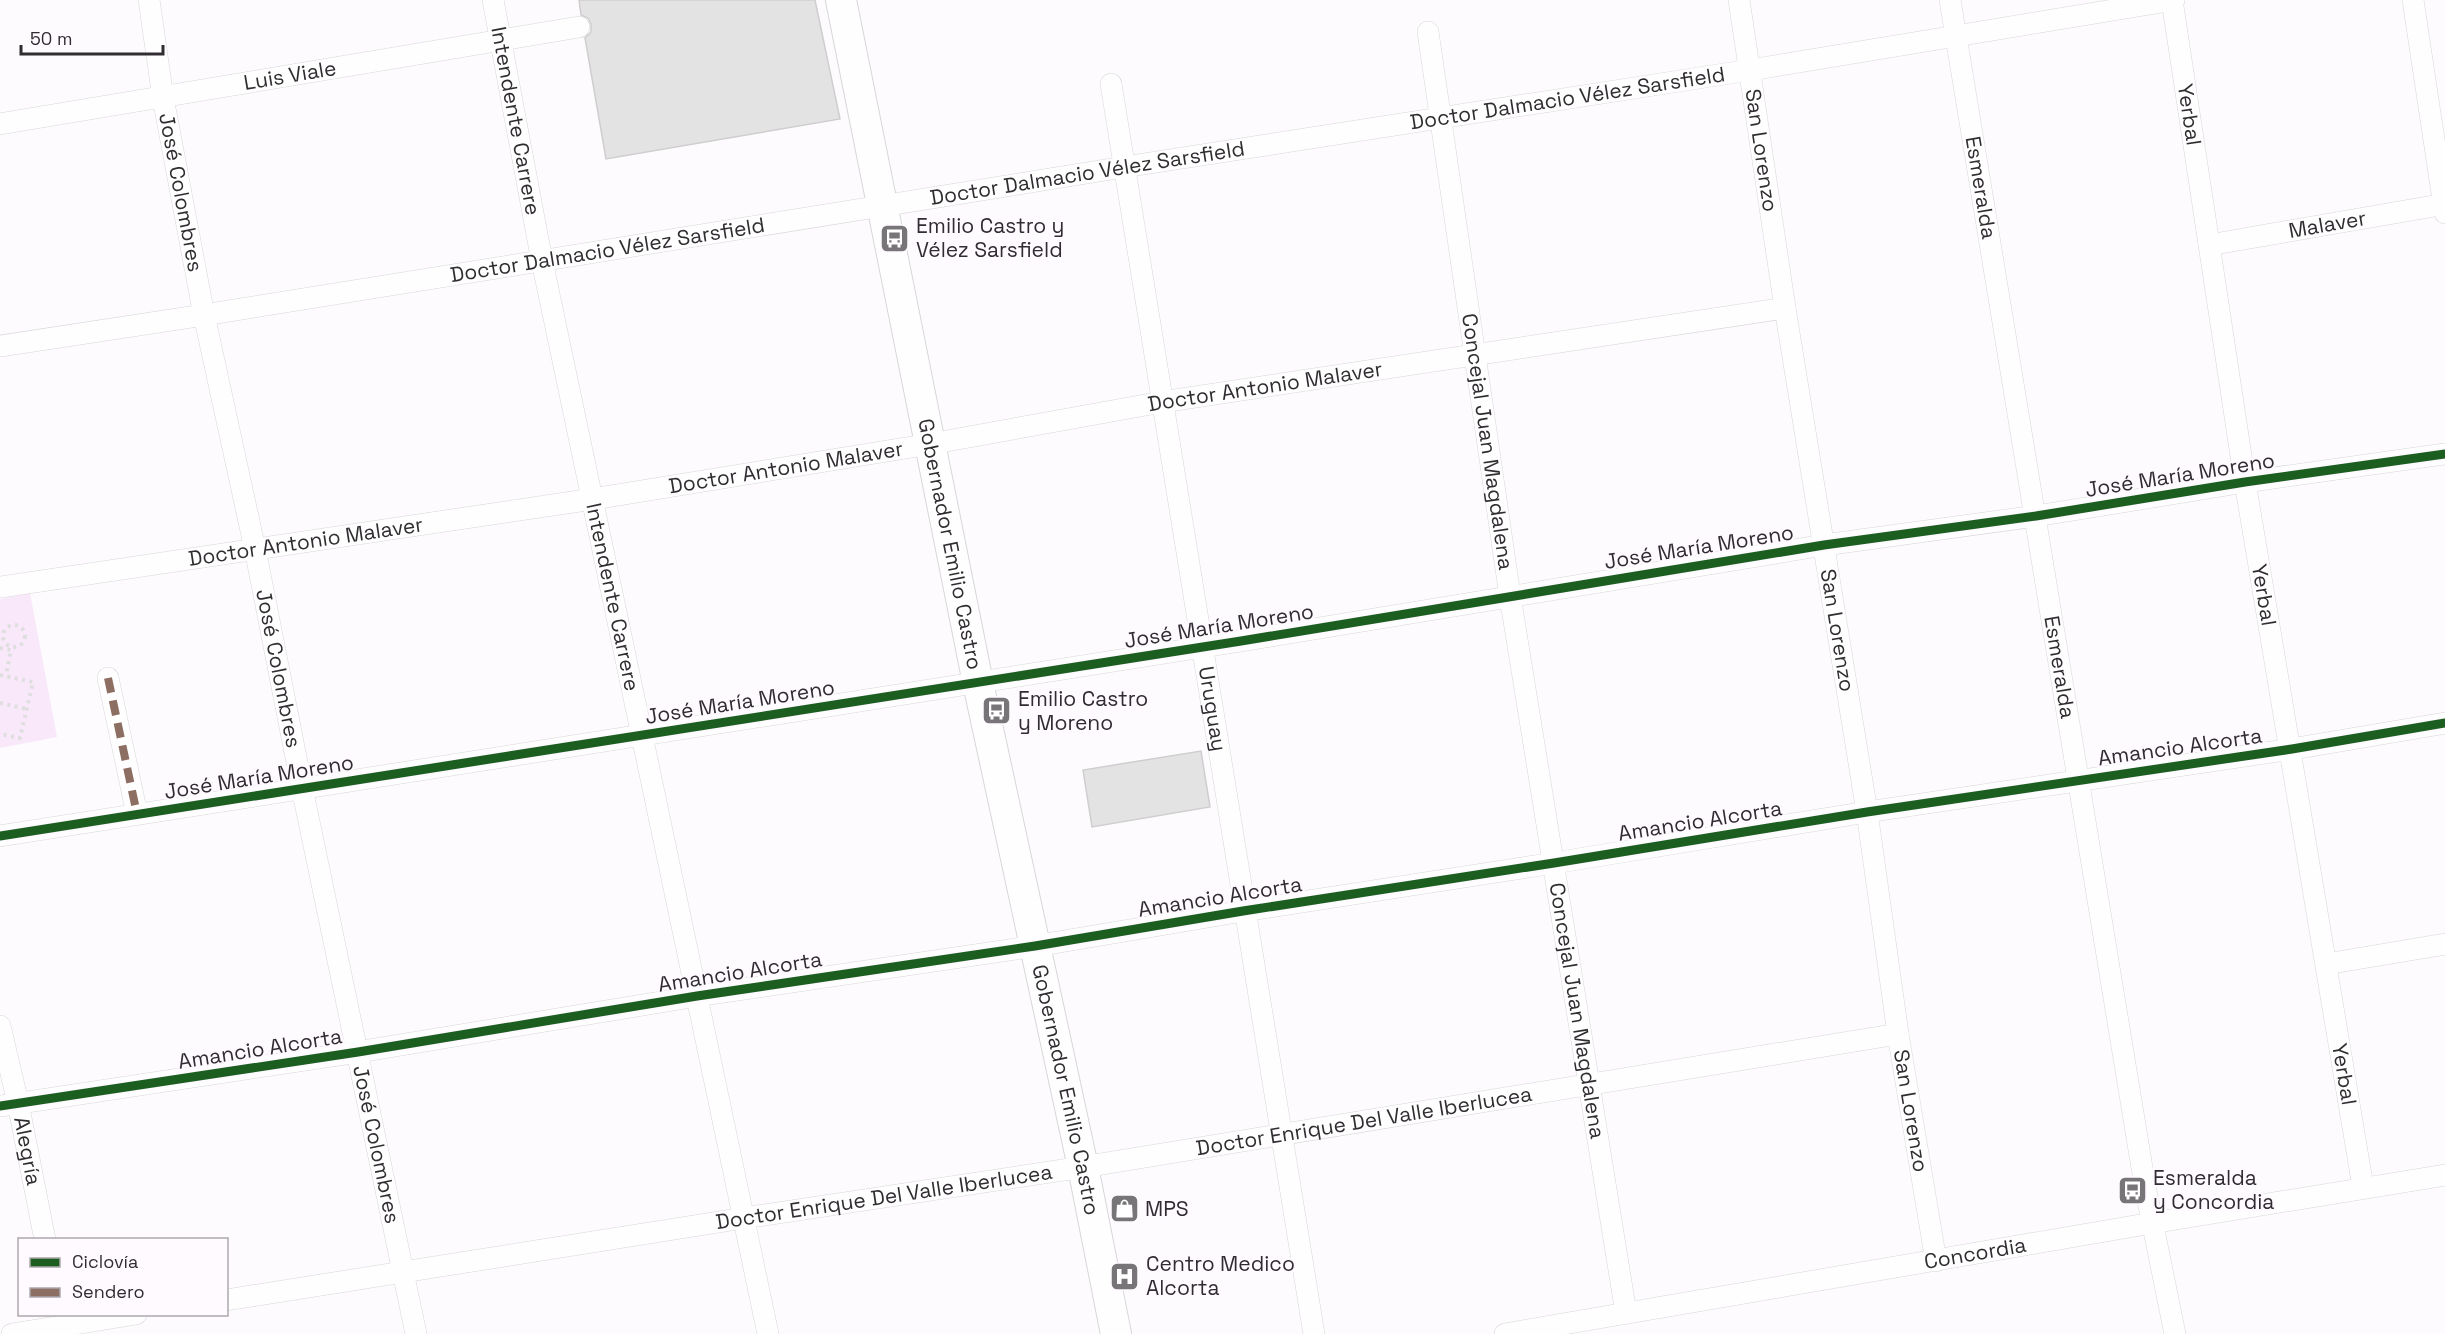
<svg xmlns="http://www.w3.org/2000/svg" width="2445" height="1334" viewBox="0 0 2445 1334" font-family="'Space Grotesk',sans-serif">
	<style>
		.green { fill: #f9e8fa }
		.building { fill: #e4e3e3; stroke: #cfcece; stroke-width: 1.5 }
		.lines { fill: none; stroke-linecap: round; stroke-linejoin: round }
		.street-casing { stroke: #d8d6d9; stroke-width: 22 }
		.secondary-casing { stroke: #d8d6d9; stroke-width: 32 }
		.path { stroke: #dededf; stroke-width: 4; stroke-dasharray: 3 4.5; stroke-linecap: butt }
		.street { stroke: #fffeff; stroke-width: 21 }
		.secondary { stroke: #fffeff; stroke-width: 30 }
		.quiet { stroke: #8d6e63; stroke-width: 8; stroke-dasharray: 15 8; stroke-linecap: butt }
		.cycleway-casing { stroke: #fefaff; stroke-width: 13 }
		.cycleway { stroke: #1b5e20; stroke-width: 9 }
		.labels { text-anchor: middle; stroke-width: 5; stroke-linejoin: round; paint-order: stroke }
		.street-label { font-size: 21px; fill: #302d30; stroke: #fefaff }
		.poi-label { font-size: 21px; fill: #302d30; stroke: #fefaff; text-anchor: start }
	</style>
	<rect width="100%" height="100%" fill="#fdfbfe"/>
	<!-- green -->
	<polygon class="green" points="30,593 57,737 0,748 0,599"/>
	<!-- building -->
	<g class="building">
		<polygon points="579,0 815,0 840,119 606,159 585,38 591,32 591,24 588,18 581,15"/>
		<polygon points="1201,751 1210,807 1092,827 1083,770"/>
	</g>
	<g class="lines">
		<defs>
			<g id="street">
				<path id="s1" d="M149,0L163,98L204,315L255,549L302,788L416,1334"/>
				<path id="s2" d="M493,0L542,261L768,1334"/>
				<path id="s3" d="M1739,0L1785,308L1867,812L1898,1034L1936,1261"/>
				<path id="s4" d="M1950,0L2145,1186L2175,1334"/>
				<path id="s5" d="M2172,0L2245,482L2363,1187"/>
				<polyline points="2413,0 2445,213"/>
				<path id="s6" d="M1428,32L1510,596L1626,1313"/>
				<path id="s7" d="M1111,84L1314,1334"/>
				<path id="s8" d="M0,124L579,27"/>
				<path id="s9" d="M2209,245L2445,204"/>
				<path id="s10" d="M0,346L204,315L1124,167L1750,70L2174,0"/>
				<path id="s11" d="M0,587L593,499L930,444L1162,402L1785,308"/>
				<polyline points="108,678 137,814"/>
				<polyline points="0,836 1241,641 1824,545 2036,516 2245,482 2445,454"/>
				<polyline points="2326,964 2445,944"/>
				<path id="s12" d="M0,1026L18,1103L45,1240"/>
				<polyline points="0,1106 358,1052 697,996 1035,946 1243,911 1554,863 1867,812 2292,749 2445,723"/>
				<path id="s13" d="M226,1300L744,1218L1083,1167L1898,1034"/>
				<polyline points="12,1334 136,1314"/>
				<path id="s14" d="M1505,1334L2152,1223L2445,1175"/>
			</g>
			<g id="secondary">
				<path id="s15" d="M841,0L978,683L1083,1167L1116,1334"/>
			</g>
		</defs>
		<!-- street casing -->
		<use href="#street" class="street-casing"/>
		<!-- secondary casing -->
		<use href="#secondary" class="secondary-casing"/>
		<!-- path -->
		<g class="path">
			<circle cx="14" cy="636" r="11"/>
			<polyline points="0,648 11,650 6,676"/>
			<polyline points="0,675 33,682 20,738 0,734"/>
			<polyline points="0,703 27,709"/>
		</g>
		<!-- street -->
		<use href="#street" class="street"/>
		<!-- secondary -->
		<use href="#secondary" class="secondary"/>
		<!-- quiet -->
		<polyline class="quiet" points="108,678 137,814"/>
		<defs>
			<g id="cycleway">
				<polyline points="0,836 1241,641 1824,545 2036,516 2245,482 2445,454"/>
				<polyline points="0,1106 358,1052 697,996 1035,946 1243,911 1554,863 1867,812 2292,749 2445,723"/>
			</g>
		</defs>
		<!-- cycleway casing -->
		<use href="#cycleway" class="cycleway-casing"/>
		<!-- cycleway -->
		<use href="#cycleway" class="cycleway"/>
	</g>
	<!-- icons -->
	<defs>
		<symbol id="bus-square" viewBox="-11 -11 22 22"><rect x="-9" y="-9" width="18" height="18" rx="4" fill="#787578" stroke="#fefaff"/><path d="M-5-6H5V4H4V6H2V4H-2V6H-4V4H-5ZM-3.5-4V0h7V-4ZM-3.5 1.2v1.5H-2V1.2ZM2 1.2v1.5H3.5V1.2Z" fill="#fff"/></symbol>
		<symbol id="shop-square" viewBox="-11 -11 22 22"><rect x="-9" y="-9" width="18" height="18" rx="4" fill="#787578" stroke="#fefaff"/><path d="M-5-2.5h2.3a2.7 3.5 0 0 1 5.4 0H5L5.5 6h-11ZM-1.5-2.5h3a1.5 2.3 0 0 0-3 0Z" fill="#fff"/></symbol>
		<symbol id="hospital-square" viewBox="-11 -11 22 22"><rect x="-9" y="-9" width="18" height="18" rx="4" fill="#787578" stroke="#fefaff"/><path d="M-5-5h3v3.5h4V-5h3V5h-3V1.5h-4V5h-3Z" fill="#fff"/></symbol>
	</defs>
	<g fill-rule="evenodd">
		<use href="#bus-square" x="878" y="222" width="33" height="33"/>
		<use href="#bus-square" x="980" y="694" width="33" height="33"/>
		<use href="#bus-square" x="2116" y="1174" width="33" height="33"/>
		<use href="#shop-square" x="1108" y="1192" width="33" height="33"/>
		<use href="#hospital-square" x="1108" y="1260" width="33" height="33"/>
	</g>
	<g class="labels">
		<!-- street labels -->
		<g class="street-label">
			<text dy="7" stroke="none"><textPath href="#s8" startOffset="294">Luis Viale</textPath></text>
			<text dy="7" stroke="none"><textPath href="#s10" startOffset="1587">Doctor Dalmacio Vélez Sarsfield</textPath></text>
			<text dy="7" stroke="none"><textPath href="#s5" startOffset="116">Yerbal</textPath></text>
			<text dy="7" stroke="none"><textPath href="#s2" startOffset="123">Intendente Carrere</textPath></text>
			<text dy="7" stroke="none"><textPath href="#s3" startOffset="152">San Lorenzo</textPath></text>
			<text dy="7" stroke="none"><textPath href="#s10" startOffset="1101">Doctor Dalmacio Vélez Sarsfield</textPath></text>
			<text dy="7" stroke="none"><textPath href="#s4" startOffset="190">Esmeralda</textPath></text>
			<text dy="7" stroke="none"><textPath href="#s1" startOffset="195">José Colombres</textPath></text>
			<text dy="7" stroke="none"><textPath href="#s9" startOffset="120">Malaver</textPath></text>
			<text dy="7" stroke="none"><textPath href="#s10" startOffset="615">Doctor Dalmacio Vélez Sarsfield</textPath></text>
			<text dy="7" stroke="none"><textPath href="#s11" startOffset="1281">Doctor Antonio Malaver</textPath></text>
			<text dy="7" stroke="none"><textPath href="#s6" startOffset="414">Concejal Juan Magdalena</textPath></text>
			<text dy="7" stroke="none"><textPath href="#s11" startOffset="795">Doctor Antonio Malaver</textPath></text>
			<text transform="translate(2180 475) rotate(-9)" y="7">José María Moreno</text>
			<text dy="7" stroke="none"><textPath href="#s11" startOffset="309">Doctor Antonio Malaver</textPath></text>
			<text dy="7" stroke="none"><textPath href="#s15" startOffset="555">Gobernador Emilio Castro</textPath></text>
			<text transform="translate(1699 547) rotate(-9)" y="7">José María Moreno</text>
			<text dy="7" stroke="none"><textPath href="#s5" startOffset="602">Yerbal</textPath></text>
			<text dy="7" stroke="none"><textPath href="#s2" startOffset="609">Intendente Carrere</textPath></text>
			<text transform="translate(1219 626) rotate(-9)" y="7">José María Moreno</text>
			<text dy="7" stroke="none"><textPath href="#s3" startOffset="638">San Lorenzo</textPath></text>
			<text dy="7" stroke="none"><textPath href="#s4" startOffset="676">Esmeralda</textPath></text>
			<text dy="7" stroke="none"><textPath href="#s1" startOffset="681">José Colombres</textPath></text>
			<text transform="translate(740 702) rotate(-9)" y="7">José María Moreno</text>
			<text dy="7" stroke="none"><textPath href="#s7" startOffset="633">Uruguay</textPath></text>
			<text transform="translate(2180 747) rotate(-8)" y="7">Amancio Alcorta</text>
			<text transform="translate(259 777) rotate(-9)" y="7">José María Moreno</text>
			<text transform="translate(1700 821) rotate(-9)" y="7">Amancio Alcorta</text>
			<text transform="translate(1220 897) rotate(-9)" y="7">Amancio Alcorta</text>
			<text transform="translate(740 972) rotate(-9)" y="7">Amancio Alcorta</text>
			<text dy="7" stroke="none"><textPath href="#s6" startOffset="990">Concejal Juan Magdalena</textPath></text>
			<text transform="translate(260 1049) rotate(-9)" y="7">Amancio Alcorta</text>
			<text dy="7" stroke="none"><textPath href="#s5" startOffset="1088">Yerbal</textPath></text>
			<text dy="7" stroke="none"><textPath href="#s15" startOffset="1113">Gobernador Emilio Castro</textPath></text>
			<text dy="7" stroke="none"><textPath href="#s3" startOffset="1124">San Lorenzo</textPath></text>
			<text dy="7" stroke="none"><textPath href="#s13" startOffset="1152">Doctor Enrique Del Valle Iberlucea</textPath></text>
			<text dy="7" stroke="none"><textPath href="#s1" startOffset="1167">José Colombres</textPath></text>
			<text dy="7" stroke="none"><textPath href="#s12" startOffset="128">Alegría</textPath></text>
			<text dy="7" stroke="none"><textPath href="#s13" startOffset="666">Doctor Enrique Del Valle Iberlucea</textPath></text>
			<text dy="7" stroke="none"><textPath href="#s14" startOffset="477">Concordia</textPath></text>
		</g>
		<!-- poi labels -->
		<g class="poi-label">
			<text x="916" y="233">Emilio Castro y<tspan x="916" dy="24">Vélez Sarsfield</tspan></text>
			<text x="1018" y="706">Emilio Castro<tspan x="1018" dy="24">y Moreno</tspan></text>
			<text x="2153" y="1185">Esmeralda<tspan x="2153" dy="24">y Concordia</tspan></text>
			<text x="1145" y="1216">MPS</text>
			<text x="1146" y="1271">Centro Medico<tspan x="1146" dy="24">Alcorta</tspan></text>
		</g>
	</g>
	<!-- legend -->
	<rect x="18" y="1238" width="210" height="78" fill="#fefaff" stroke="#aca8ac" stroke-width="1.5"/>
	<rect x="30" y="1258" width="30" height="9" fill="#1b5e20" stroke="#aca8ac" stroke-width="1.5"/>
	<text x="72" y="1268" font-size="18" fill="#302d30">Ciclovía</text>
	<rect x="30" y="1288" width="30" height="9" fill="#8d6e63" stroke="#aca8ac" stroke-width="1.5"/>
	<text x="72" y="1298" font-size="18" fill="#302d30">Sendero</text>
	<!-- scale -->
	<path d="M21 45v9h142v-9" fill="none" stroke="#302d30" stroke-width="3"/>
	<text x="30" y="45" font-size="18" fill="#302d30" stroke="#fefaff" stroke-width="4.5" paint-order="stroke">50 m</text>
</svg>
